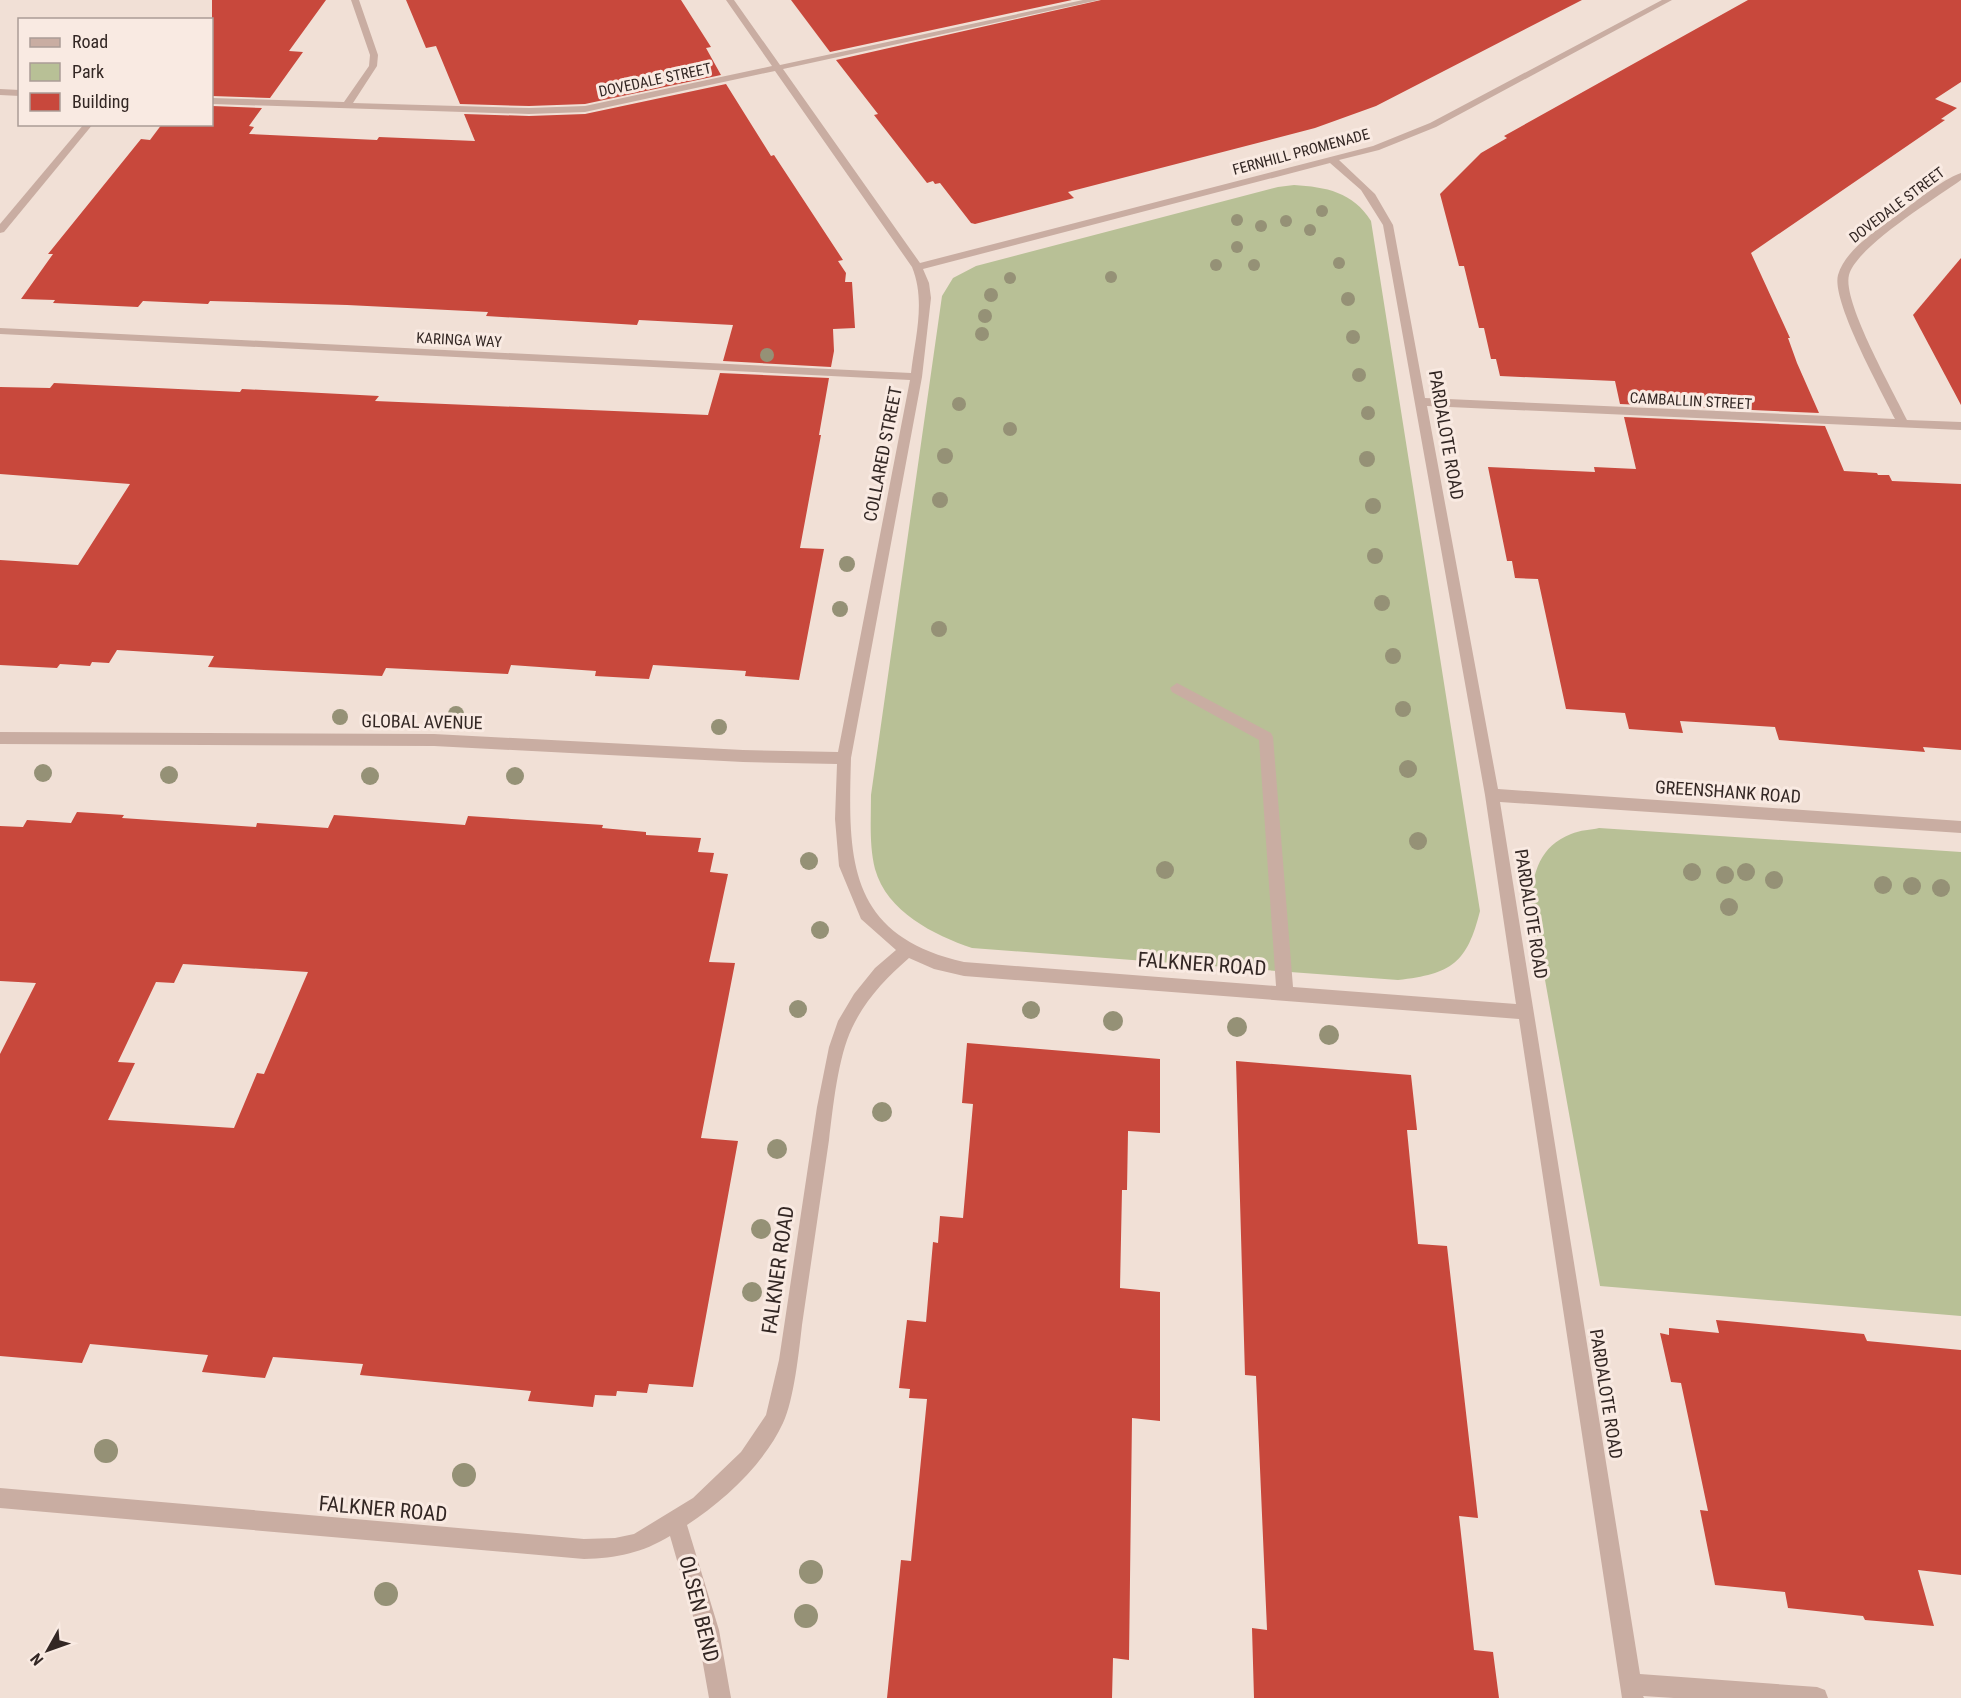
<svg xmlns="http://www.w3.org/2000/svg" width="1961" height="1698" viewBox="0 0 1961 1698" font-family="'Roboto Condensed',sans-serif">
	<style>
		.green { fill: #b8c096 }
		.building { fill: #c8483c; fill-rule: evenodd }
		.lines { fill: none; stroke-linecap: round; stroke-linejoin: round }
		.minor { fill: #c9ada2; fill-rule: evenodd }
		.tree { fill: #959176 }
		.labels { text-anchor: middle; stroke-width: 6; stroke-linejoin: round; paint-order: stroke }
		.far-street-label { font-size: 15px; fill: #332724; stroke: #f9eae2 }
		.street-label { font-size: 18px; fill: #332724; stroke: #f9eae2 }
		.near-street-label { font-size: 21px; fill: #332724; stroke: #f9eae2 }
	</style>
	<rect width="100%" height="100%" fill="#f1e0d6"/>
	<!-- green -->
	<g class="green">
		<path d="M1294,185C1326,187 1353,192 1371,221L1480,911C1467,963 1452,974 1398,980L972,948C934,935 887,912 875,869C869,845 871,819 871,795L942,296L953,278L976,266L1278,187Z"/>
		<path d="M1599,828L1961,852V1316L1600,1286L1531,902C1533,872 1540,846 1571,834C1580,830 1591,830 1599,828Z"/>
	</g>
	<!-- building -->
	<g class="building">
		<polygon points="212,0 326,0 289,51 303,52 270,98 212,96"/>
		<polygon points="406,0 681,0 711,47 706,48 721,75 585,104 529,106 460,104 436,46 426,48"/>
		<polygon points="791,0 1072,0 830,52"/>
		<polygon points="1101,0 1582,0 1376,106 1315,128 1068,192 1074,198 975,224 971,223 940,183 935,184 933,181 927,183 874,115 878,114 836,60"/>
		<polygon points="1748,0 1961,0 1961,82 1935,99 1957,108 1941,119 1945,120 1751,253 1790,338 1788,338 1797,363 1819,413 1620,404 1615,381 1500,376 1496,359 1491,359 1484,328 1479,328 1464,266 1459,266 1440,194 1481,153 1507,138 1504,136"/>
		<polygon points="726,84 771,156 774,155 843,260 838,261 846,273 845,282 852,282 855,328 833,329 834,351 831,367 723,361 733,325 639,320 637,325 605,323 486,316 488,312 347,305 210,301 208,304 143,301 138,307 53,303 55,300 21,299 53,254 48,254 141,139 150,140 162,124 212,124 212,106 262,108 249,126 254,127 249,134 377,140 379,137 475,141 464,114 529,116 585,114"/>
		<polygon points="1961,258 1961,405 1913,315"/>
		<polygon points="720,373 829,378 819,435 821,435 800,548 824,549 799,680 745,676 746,671 653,665 649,679 595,676 596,671 511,665 508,674 386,668 382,676 208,667 214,656 117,650 109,663 92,662 90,666 60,664 57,668 0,665 0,560 78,565 130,484 0,474 0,387 50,388 54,383 240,392 242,389 379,396 375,401 708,415"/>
		<polygon points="1624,417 1825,426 1844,471 1877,473 1878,475 1889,475 1892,481 1961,484 1961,750 1923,747 1925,752 1779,740 1775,727 1680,721 1683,733 1629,729 1625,713 1566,709 1538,579 1515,578 1512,561 1507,561 1488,467 1595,472 1594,467 1636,469"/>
		<path d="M77,812L124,815L122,818L256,827L257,823L328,828L334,815L465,825L468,816L603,825L602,828L646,832V835L701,838L698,852L714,853L710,872L728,874L709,962L735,963L701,1138L738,1141L693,1387L649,1384L647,1393L617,1391L616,1396L595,1395L593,1407L528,1401L531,1391L360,1375L363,1364L273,1357L265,1378L202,1372L208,1355L90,1344L82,1363L0,1356V1054L36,983L0,981V826L23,827L27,820L71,823ZM183,964L308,972L264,1074L257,1073L234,1128L108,1120L135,1063L118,1062L156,982L174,983Z"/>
		<polygon points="967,1043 1160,1059 1160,1133 1128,1131 1127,1190 1122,1190 1120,1288 1160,1292 1160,1421 1132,1418 1129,1660 1113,1658 1112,1698 887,1698 901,1560 911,1561 927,1399 909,1398 910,1389 899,1388 907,1320 926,1322 933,1242 938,1243 940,1216 963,1218 973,1104 962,1103"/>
		<polygon points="1236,1061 1411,1075 1417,1130 1407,1130 1418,1244 1447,1246 1478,1518 1459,1516 1474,1650 1493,1652 1499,1698 1254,1698 1252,1628 1267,1630 1256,1376 1245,1375"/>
		<polygon points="1716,1320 1864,1334 1867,1341 1961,1350 1961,1575 1918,1570 1934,1626 1865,1620 1863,1616 1788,1608 1785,1592 1715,1585 1700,1510 1708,1511 1681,1383 1671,1382 1660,1333 1669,1335 1669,1328 1719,1333"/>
	</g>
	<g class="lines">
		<!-- minor -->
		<g class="minor">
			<path d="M351,0H359L378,55L377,66L353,103L529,108L585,106L772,66L726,0H734L780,65L1083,0H1099L783,69L920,263L1373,146L1430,123L1662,0H1672L1436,127L1379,150L1339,160L1375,194L1393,225L1425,398L1895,419C1882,392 1831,301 1838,275C1845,250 1877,230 1896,216C1914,203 1941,180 1961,173V180C1936,198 1856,247 1849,275C1842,302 1894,392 1907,420L1961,422V430L1427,406L1498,789L1961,821V833L1500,802L1640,1674L1817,1687L1825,1690L1828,1698H1674L1643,1696L1644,1698H1622L1519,1019L964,976L934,969L909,958C886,978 865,1000 852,1028C838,1057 833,1107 829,1140C820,1202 811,1263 802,1325C799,1351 794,1400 783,1423C764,1464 724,1501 687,1525L719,1630L731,1698H709L697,1630L670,1536C642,1553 617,1558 584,1559L0,1508V1488L584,1539L615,1538L634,1534L693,1498L741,1452L766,1415L779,1360L817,1107L829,1047L838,1021L854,994L875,968L896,950L861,919L839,866L835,819L837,764L743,762L434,746L0,744V732L434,734L743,750L838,752L910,380L0,334V328L911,373C915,338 926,301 912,267L775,71L585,112L529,114L212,104V98L344,102L369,66L370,55ZM1330,163L1361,190L1383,225L1485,795L1516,1004L1293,987L1273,737L1271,733L1177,683L1170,688L1172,692L1259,740L1276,986L964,962C847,935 848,859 851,758L922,377L931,298L929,283L923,269Z"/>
			<polygon points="0,89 20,90 20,96 0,95"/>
			<polygon points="84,124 93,124 4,232 0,233 0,224"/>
		</g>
	</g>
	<!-- trees -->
	<g class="tree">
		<circle cx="1322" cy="211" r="6"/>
		<circle cx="1237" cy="220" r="6"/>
		<circle cx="1286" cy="221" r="6"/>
		<circle cx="1261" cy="226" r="6"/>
		<circle cx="1310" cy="230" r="6"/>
		<circle cx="1237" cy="247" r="6"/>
		<circle cx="1339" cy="263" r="6"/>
		<circle cx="1216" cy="265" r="6"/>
		<circle cx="1254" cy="265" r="6"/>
		<circle cx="1111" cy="277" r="6"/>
		<circle cx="1010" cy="278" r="6"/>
		<circle cx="991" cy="295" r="7"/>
		<circle cx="1348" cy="299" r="7"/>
		<circle cx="985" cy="316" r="7"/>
		<circle cx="982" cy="334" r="7"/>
		<circle cx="1353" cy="337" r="7"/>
		<circle cx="767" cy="355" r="7"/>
		<circle cx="1359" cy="375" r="7"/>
		<circle cx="959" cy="404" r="7"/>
		<circle cx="1368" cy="413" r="7"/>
		<circle cx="1010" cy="429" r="7"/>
		<circle cx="945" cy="456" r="8"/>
		<circle cx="1367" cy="459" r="8"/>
		<circle cx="940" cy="500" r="8"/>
		<circle cx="1373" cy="506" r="8"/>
		<circle cx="1375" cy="556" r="8"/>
		<circle cx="847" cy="564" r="8"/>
		<circle cx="1382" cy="603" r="8"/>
		<circle cx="840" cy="609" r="8"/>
		<circle cx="939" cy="629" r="8"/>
		<circle cx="1393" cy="656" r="8"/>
		<circle cx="1403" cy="709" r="8"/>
		<circle cx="456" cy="714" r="8"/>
		<circle cx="340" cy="717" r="8"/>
		<circle cx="719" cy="727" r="8"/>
		<circle cx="1408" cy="769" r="9"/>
		<circle cx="43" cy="773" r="9"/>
		<circle cx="169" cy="775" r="9"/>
		<circle cx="370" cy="776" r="9"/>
		<circle cx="515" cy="776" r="9"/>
		<circle cx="1418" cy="841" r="9"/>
		<circle cx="809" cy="861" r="9"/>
		<circle cx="1165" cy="870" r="9"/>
		<circle cx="1692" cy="872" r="9"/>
		<circle cx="1746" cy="872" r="9"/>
		<circle cx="1725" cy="875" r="9"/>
		<circle cx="1774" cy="880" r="9"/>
		<circle cx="1883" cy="885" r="9"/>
		<circle cx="1912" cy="886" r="9"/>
		<circle cx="1941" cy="888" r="9"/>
		<circle cx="1729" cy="907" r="9"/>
		<circle cx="820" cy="930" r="9"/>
		<circle cx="798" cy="1009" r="9"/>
		<circle cx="1031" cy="1010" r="9"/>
		<circle cx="1113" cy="1021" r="10"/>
		<circle cx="1237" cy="1027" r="10"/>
		<circle cx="1329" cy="1035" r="10"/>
		<circle cx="882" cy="1112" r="10"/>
		<circle cx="777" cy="1149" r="10"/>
		<circle cx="761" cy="1229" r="10"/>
		<circle cx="752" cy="1292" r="10"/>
		<circle cx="106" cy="1451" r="12"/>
		<circle cx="464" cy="1475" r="12"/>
		<circle cx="811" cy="1572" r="12"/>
		<circle cx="386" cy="1594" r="12"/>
		<circle cx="806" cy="1616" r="12"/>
	</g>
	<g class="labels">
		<!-- far-street labels -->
		<g class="far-street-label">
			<text transform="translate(655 80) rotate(-12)" y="5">DOVEDALE STREET</text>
			<text transform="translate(1301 152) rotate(-15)" y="5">FERNHILL PROMENADE</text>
			<text transform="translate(1897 205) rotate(-37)" y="5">DOVEDALE STREET</text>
			<text transform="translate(459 340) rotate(3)" y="5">KARINGA WAY</text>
			<text transform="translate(1691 401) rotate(3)" y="5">CAMBALLIN STREET</text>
		</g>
		<!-- street labels -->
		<g class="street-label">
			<text transform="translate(1446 435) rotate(80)" y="6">PARDALOTE ROAD</text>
			<text transform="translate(883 454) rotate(-79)" y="6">COLLARED STREET</text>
			<text transform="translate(422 722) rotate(1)" y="6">GLOBAL AVENUE</text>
			<text transform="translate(1728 792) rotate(4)" y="6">GREENSHANK ROAD</text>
			<text transform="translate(1531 914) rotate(81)" y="6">PARDALOTE ROAD</text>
			<text transform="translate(1606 1394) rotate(81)" y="6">PARDALOTE ROAD</text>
		</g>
		<!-- near-street labels -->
		<g class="near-street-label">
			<text transform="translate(1202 964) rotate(4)" y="7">FALKNER ROAD</text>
			<text transform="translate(778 1270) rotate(-82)" y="7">FALKNER ROAD</text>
			<text transform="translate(383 1509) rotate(5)" y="7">FALKNER ROAD</text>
			<text transform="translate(699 1609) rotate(76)" y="7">OLSEN BEND</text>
		</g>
	</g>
	<!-- legend -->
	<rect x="18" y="18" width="195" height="108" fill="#f9eae2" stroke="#aa9c96" stroke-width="1.5"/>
	<rect x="30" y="38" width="30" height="9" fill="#c9ada2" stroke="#aa9c96" stroke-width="1.5"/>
	<text x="72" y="48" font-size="18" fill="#332724">Road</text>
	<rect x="30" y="63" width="30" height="18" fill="#b8c096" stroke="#aa9c96" stroke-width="1.5"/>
	<text x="72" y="78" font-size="18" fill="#332724">Park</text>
	<rect x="30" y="93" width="30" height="18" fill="#c8483c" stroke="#aa9c96" stroke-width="1.5"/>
	<text x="72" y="108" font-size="18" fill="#332724">Building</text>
	<!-- north arrow -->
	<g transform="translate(48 1650) rotate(230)" stroke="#f9eae2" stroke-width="4.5" paint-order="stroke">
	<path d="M0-4.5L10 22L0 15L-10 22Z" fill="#332724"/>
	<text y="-9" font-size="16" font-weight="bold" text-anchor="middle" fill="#332724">N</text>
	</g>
</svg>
